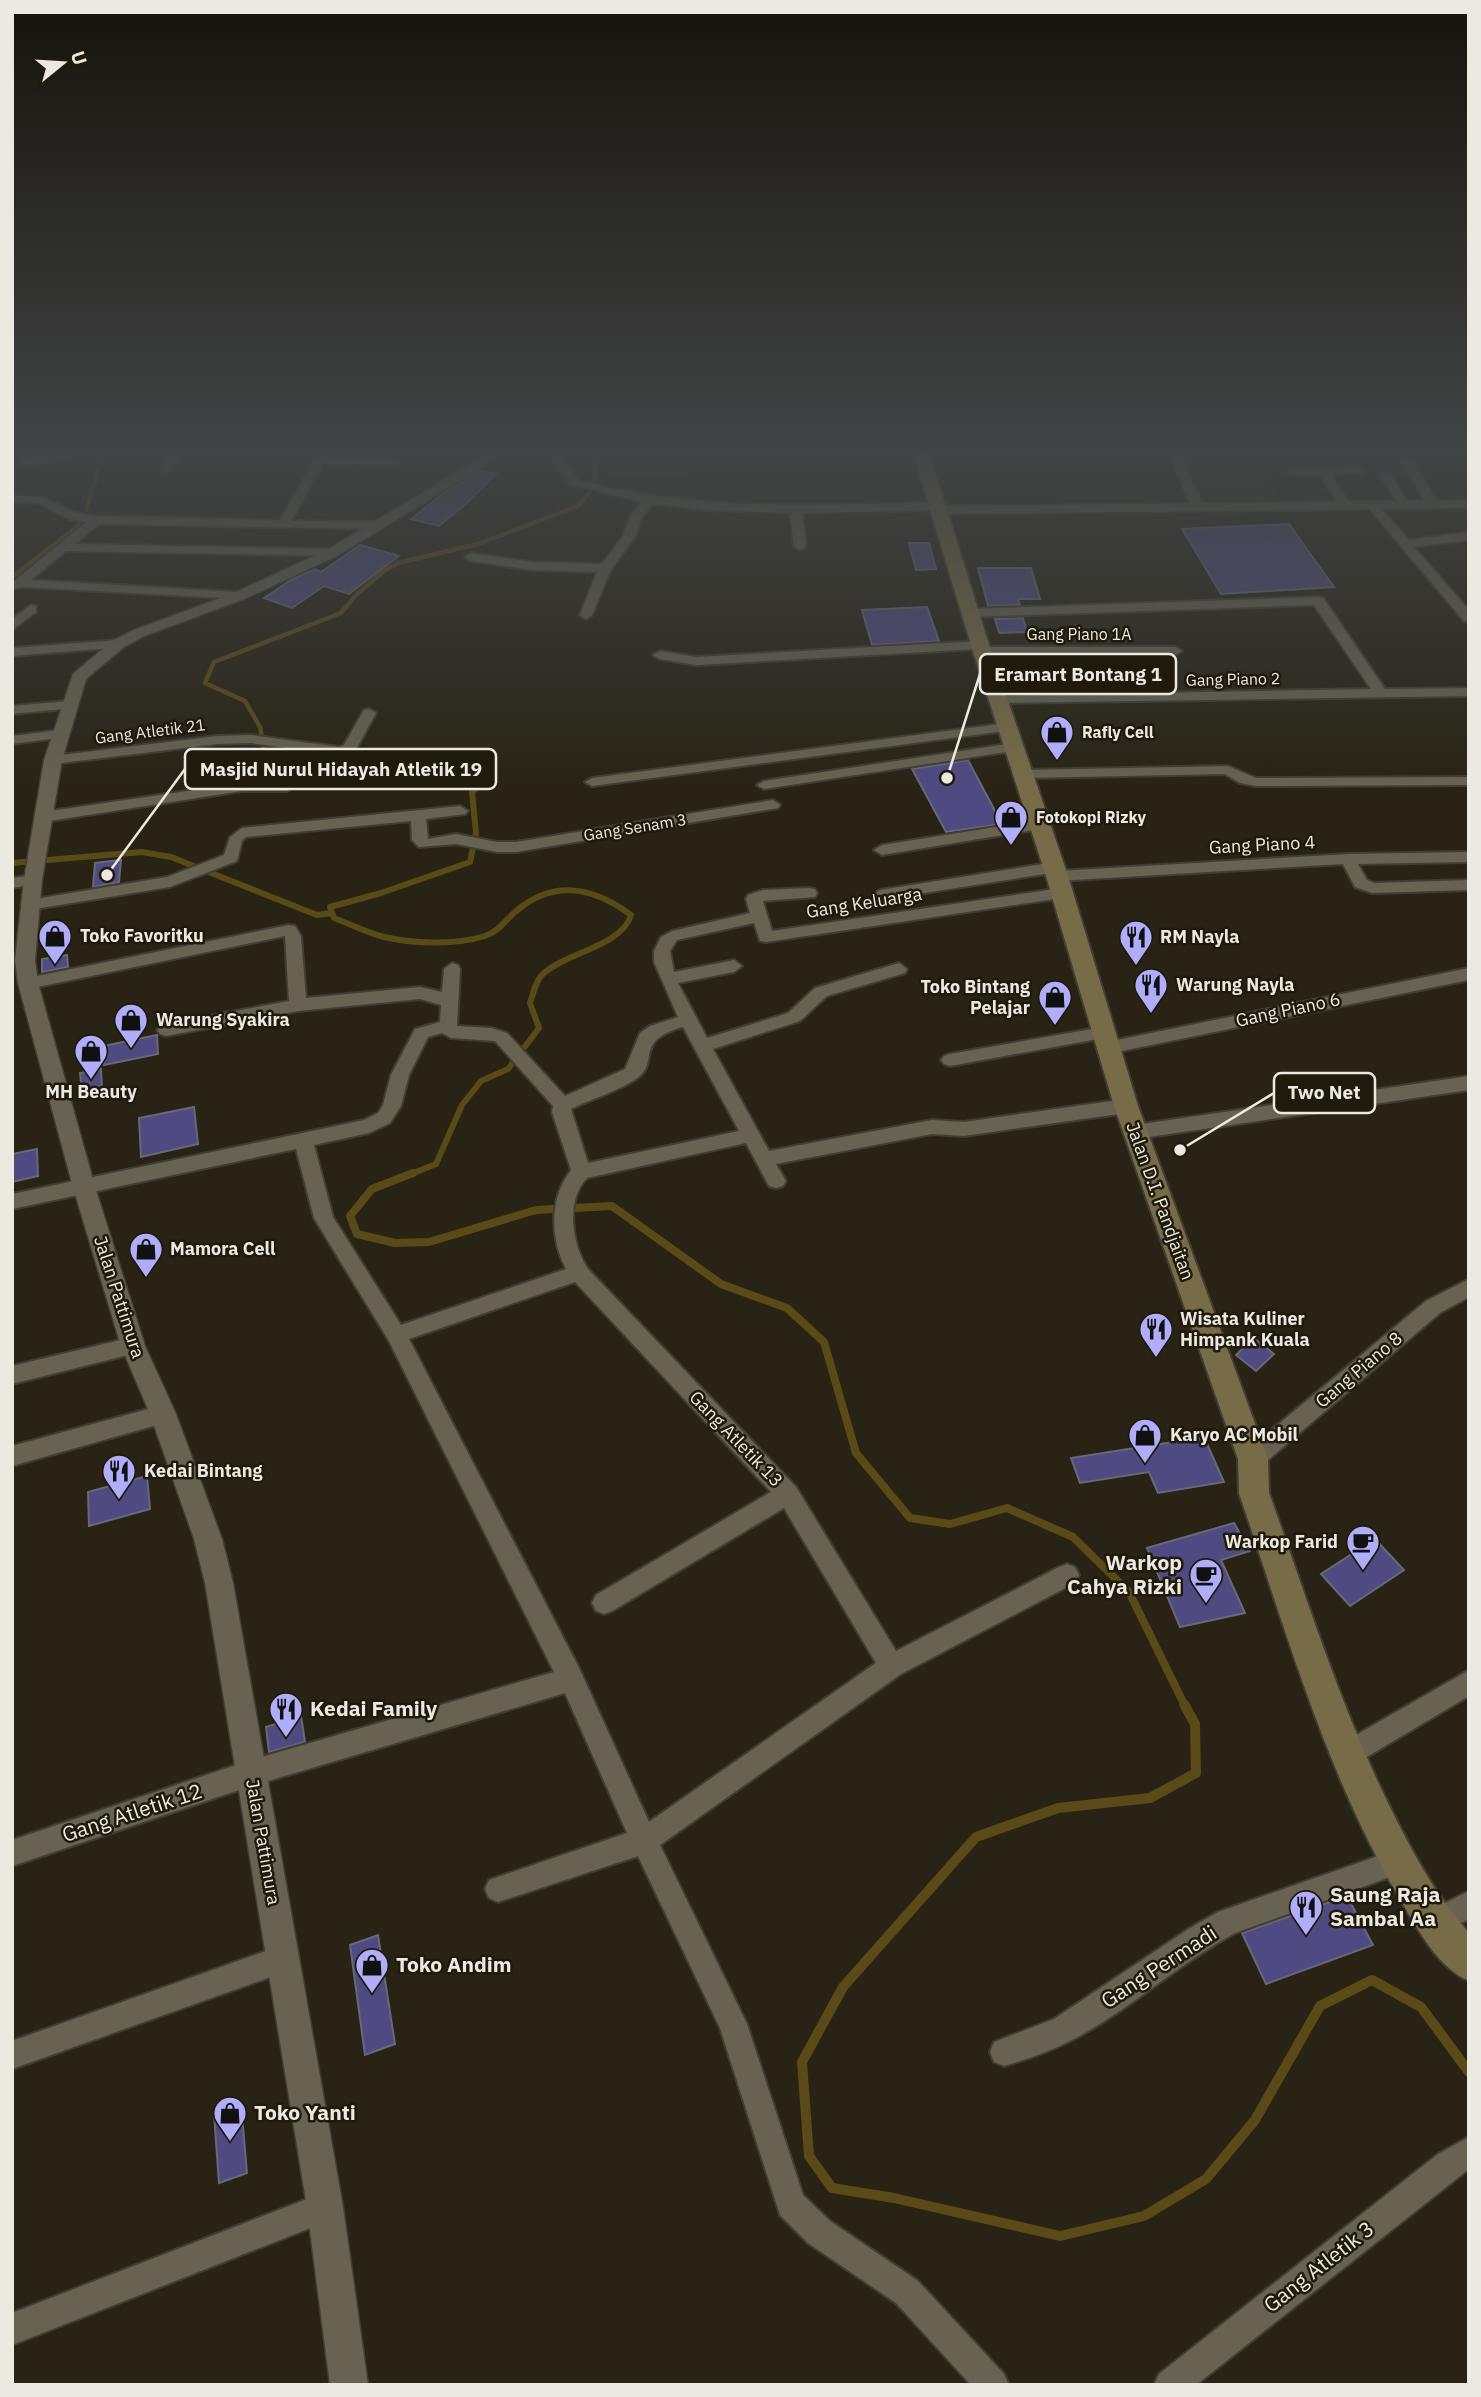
<svg xmlns="http://www.w3.org/2000/svg" width="1481" height="2397" viewBox="0 0 1481 2397" font-family="'IBM Plex Sans',sans-serif">
	<style>
		.built { fill: #332c17 }
		.lines { fill: none; stroke-linecap: round; stroke-linejoin: round }
		.stream-far3 { stroke: #5a4a17; stroke-width: 4.5 }
		.stream-far2 { stroke: #5a4a17; stroke-width: 6 }
		.stream-far1 { stroke: #5a4a17; stroke-width: 8 }
		.stream { stroke: #5a4a17; stroke-width: 10 }
		.building { fill: #4f4b82; stroke: #676878; stroke-width: 2 }
		.minor-casing { stroke: #413d33; stroke-width: 4 }
		.tertiary-casing { stroke: #413d33; stroke-width: 3 }
		.secondary-casing { stroke: #413d33; stroke-width: 4 }
		.minor { fill: #676251; fill-rule: evenodd }
		.tertiary { fill: #676251; fill-rule: evenodd }
		.secondary { fill: #786c48; fill-rule: evenodd }
		.labels { text-anchor: middle; stroke-width: 5; stroke-linejoin: round; paint-order: stroke }
		.far-street-label { font-size: 16px; fill: #ece9e0; stroke: #1f1a0c }
		.far-poi-label { font-size: 16px; font-weight: bold; fill: #ece9e0; stroke: #1f1a0c; text-anchor: start }
		.street-label { font-size: 18px; fill: #ece9e0; stroke: #1f1a0c }
		.poi-label { font-size: 18px; font-weight: bold; fill: #ece9e0; stroke: #1f1a0c; text-anchor: start }
		.near-poi-label { font-size: 21px; font-weight: bold; fill: #ece9e0; stroke: #1f1a0c; text-anchor: start }
		.near-street-label { font-size: 21px; fill: #ece9e0; stroke: #1f1a0c }
		.leader { fill: none; stroke: #ece9e0; stroke-width: 2.5 }
		.callout-dot { fill: #ece9e0; stroke: #1f1a0c; stroke-width: 2.5 }
		.callout { fill: #1f1a0c; stroke: #ece9e0; stroke-width: 2.5 }
		.callout-label { font-size: 19px; text-anchor: middle; font-weight: bold; fill: #ece9e0 }
	</style>
	<rect width="100%" height="100%" fill="#282315"/>
	<!-- built -->
	<g class="built">
		<polygon points="602,453 689,453 689,476 610,475 608,462"/>
		<polygon points="1178,453 1257,453 1282,503 1198,504"/>
	</g>
	<g class="lines">
		<!-- stream-far3 -->
		<g class="stream-far3">
			<polyline points="86,510 104,453"/>
			<polyline points="12,577 82,523"/>
			<path d="M320,767L298,760L266,758L260,727L245,701L205,683L214,662L341,613L355,596L384,571L398,563L478,544L578,506C593,491 602,472 589,453"/>
			<polyline points="446,767 456,767"/>
		</g>
		<!-- stream-far2 -->
		<g class="stream-far2">
			<path d="M314,765L359,779L383,782L450,766L478,770L484,781L472,792L476,833L470,862L381,893L330,907L334,918C350,924 367,933 384,937C414,944 456,945 485,936C498,932 505,921 514,913C553,878 593,887 631,915C622,946 567,952 543,974C536,980 533,994 530,1003L539,1028L508,1069L481,1081L462,1105L436,1164L409,1175"/>
			<polyline points="12,863 142,852 171,857 317,915 332,913"/>
		</g>
		<!-- stream-far1 -->
		<polyline class="stream-far1" points="413,1173 372,1189 350,1216 357,1234 395,1243 429,1242 536,1210 612,1206 721,1284 787,1308 824,1342 856,1453 910,1518 950,1524 1007,1508 1073,1537 1129,1592 1185,1706"/>
		<!-- stream -->
		<polyline class="stream" points="1184,1704 1195,1724 1196,1773 1150,1798 1058,1808 976,1837 843,1987 802,2062 809,2156 832,2188 894,2198 1060,2236 1144,2216 1206,2179 1255,2120 1320,2006 1372,1980 1421,2007 1469,2072"/>
	</g>
	<!-- building -->
	<g class="building">
		<polygon points="481,471 497,473 467,503 439,526 411,519 441,495"/>
		<polygon points="1289,524 1334,587 1221,594 1182,529"/>
		<polygon points="909,543 929,543 936,569 916,570"/>
		<polygon points="360,545 399,556 349,594 324,586 292,608 264,598 291,580 315,569 321,572"/>
		<polygon points="978,568 1031,568 1040,599 1018,599 1020,605 988,606"/>
		<polygon points="927,607 939,641 872,645 862,610"/>
		<polygon points="1023,618 1027,632 999,633 995,619"/>
		<polygon points="968,760 1002,824 946,832 912,769"/>
		<polygon points="121,860 119,882 93,887 95,863"/>
		<polygon points="67,955 68,967 42,972 42,959"/>
		<polygon points="157,1035 158,1054 104,1065 103,1046"/>
		<polygon points="101,1069 102,1089 82,1093 80,1073"/>
		<polygon points="194,1107 198,1144 141,1157 139,1118"/>
		<polygon points="37,1149 38,1176 12,1182 12,1154"/>
		<polygon points="1254,1338 1274,1354 1256,1371 1236,1355"/>
		<polygon points="1204,1437 1224,1482 1158,1493 1149,1472 1080,1483 1071,1458"/>
		<polygon points="147,1476 150,1509 89,1526 88,1492"/>
		<polygon points="1234,1523 1250,1551 1221,1560 1245,1613 1180,1627 1147,1548"/>
		<polygon points="1375,1539 1404,1570 1350,1606 1321,1574"/>
		<polygon points="301,1716 305,1742 269,1752 266,1727"/>
		<polygon points="1347,1896 1373,1945 1266,1984 1242,1933"/>
		<polygon points="378,1935 395,2044 365,2055 350,1945"/>
		<polygon points="241,2104 247,2173 219,2183 214,2114"/>
	</g>
	<g class="lines">
		<defs>
			<g id="minor">
				<polygon points="170,453 182,453 170,471 162,471 160,469"/>
				<polygon points="318,453 330,453 327,458 395,460 401,463 395,466 323,464 291,521 376,522 380,523 380,529 99,524 75,544 332,549 338,553 336,556 66,551 31,580 239,592 245,596 244,599 23,587 12,589 12,583 86,522 69,519 38,503 12,502 12,495 44,498 76,513 96,516 280,520"/>
				<path d="M547,453H559L578,480C697,512 817,505 939,502L945,506L939,510L802,513L806,546L800,550L794,546L790,513L708,510L652,504L642,517L635,537L611,569L592,615L586,619L580,615L597,572L532,570L471,561L465,557L471,553L532,562L602,564L623,536L630,517L641,502L570,484Z"/>
				<polygon points="1168,453 1180,453 1204,507 1202,509 1192,507"/>
				<polygon points="63,454 69,457 67,459 23,465 17,462 23,459"/>
				<polygon points="1407,458 1413,461 1439,505 1437,507 1427,505 1401,461"/>
				<polygon points="1359,468 1363,469 1363,473 1332,475 1350,505 1344,509 1340,507 1320,475 1292,475 1286,472 1292,469"/>
				<polygon points="1381,472 1389,472 1409,504 1407,506 1399,506 1379,474"/>
				<polygon points="1368,503 1376,503 1409,540 1469,532 1469,540 1414,547 1469,610 1469,622 1464,621 1368,507"/>
				<polygon points="1318,597 1323,598 1385,689 1469,688 1469,696 998,703 991,699 993,696 1371,689 1314,605 971,617 965,613 971,609"/>
				<polygon points="31,605 36,606 36,612 12,630 12,619"/>
				<polygon points="118,640 125,644 123,647 12,656 12,648"/>
				<polygon points="981,641 986,642 986,647 1175,647 1182,651 1175,655 982,655 977,654 977,649 696,665 660,659 653,655 660,651 696,657"/>
				<polygon points="69,701 74,702 74,708 12,714 12,706"/>
				<polygon points="369,709 376,713 355,751 341,756 251,743 217,744 53,764 46,760 53,756 217,736 251,735 339,747 344,745 364,710"/>
				<polygon points="1007,723 1014,727 1012,730 592,786 585,782 592,778"/>
				<polygon points="60,730 65,731 65,737 12,744 12,736"/>
				<polygon points="1014,743 1021,747 1019,750 764,789 757,785 764,781"/>
				<polygon points="1228,766 1256,778 1469,777 1469,785 1256,786 1240,783 1225,774 1024,778 1017,774 1024,770"/>
				<polygon points="242,783 287,783 294,787 287,791 242,791 43,822 35,817 43,812"/>
				<polygon points="773,800 780,805 778,808 516,852 497,852 456,844 419,847 412,840 411,821 246,837 242,841 237,861 170,887 29,910 21,905 29,900 167,877 224,855 230,837 242,828 460,806 468,811 465,814 426,819 428,839 456,834 497,842 516,842"/>
				<polygon points="1041,820 1049,825 1046,828 882,855 874,850 882,845"/>
				<polygon points="1469,852 1469,862 1358,864 1367,880 1374,883 1469,880 1469,890 1372,893 1355,887 1343,864 1057,881 1051,880 1049,876 1051,873 880,900 872,895 880,890 1055,862 1063,867 1059,871 1348,854"/>
				<polygon points="33,875 41,880 39,884 12,888 12,878"/>
				<path d="M809,888L815,889L817,893L815,897L763,901L772,931L1062,888L1070,893L1062,898L766,942L760,941L754,923L677,940L670,951L674,972L734,960L742,966L734,972L678,983L707,1038L788,1013L815,988L899,963L907,969L905,973L827,996L800,1021L713,1049L769,1151L932,1120L964,1122L1126,1099L1132,1101L1135,1106L1132,1111L1126,1113L964,1136L932,1134L776,1164L786,1181L783,1186L776,1188L769,1186L746,1143L587,1178C565,1200 572,1246 588,1269L796,1487L896,1651L1059,1567L1067,1564L1075,1567L1079,1575L1075,1583L901,1674L660,1845L747,2024L803,2195L830,2221L918,2281L1004,2374L1009,2385H971L896,2303L808,2243L780,2215L720,2028L638,1856L498,1902L489,1898L485,1889L489,1880L627,1833L565,1693L251,1786L12,1866V1840L251,1760L554,1672L389,1341L314,1218L296,1149L12,1209V1194L364,1120L378,1113L383,1105L391,1075L415,1029L440,1022L441,1005L420,999L298,1011L166,1036L160,1034L157,1030L160,1026L166,1024L289,1001L285,936L28,989L22,987L20,983L22,979L289,925L295,926L301,936L306,998L420,987L442,992L444,969L452,963L458,965L460,969L457,1026L491,1028L507,1033L565,1096L625,1069L640,1033L650,1026L678,1017L654,962V951L661,937L672,931L750,913L746,899L748,895L763,890ZM683,1027L739,1131L588,1163L571,1109C591,1099 616,1092 636,1079C661,1063 632,1041 683,1027ZM442,1033L451,1038L495,1041L553,1106L552,1112L571,1170C549,1198 550,1239 566,1269L401,1325L333,1217L314,1145L369,1133L390,1123L401,1106L409,1075L428,1037ZM575,1282L771,1492L596,1595L592,1603L596,1611L604,1614L612,1611L784,1508L876,1663L649,1822L580,1670L409,1339Z"/>
				<polygon points="1469,968 1469,980 1107,1054 1101,1052 1098,1048 1101,1044 1107,1042"/>
				<polygon points="1103,1027 1109,1029 1112,1033 1109,1037 950,1066 944,1064 941,1060 944,1056 950,1054"/>
				<polygon points="1469,1076 1469,1090 1135,1139 1128,1137 1126,1132 1128,1127 1135,1125"/>
				<polygon points="1469,1279 1469,1297 1440,1313 1261,1466 1253,1469 1245,1466 1242,1459 1245,1452 1426,1301"/>
				<polygon points="133,1337 140,1340 143,1346 140,1352 12,1384 12,1366"/>
				<polygon points="163,1405 171,1407 174,1414 171,1421 12,1466 12,1446"/>
				<polygon points="1469,1670 1469,1696 1355,1764 1346,1768 1337,1764 1333,1755 1337,1746"/>
				<path d="M1398,1849L1407,1853L1411,1862L1407,1871L1235,1933C1178,1964 1131,2009 1074,2039C1051,2051 1028,2059 1004,2066L994,2062L990,2052L994,2042L1054,2019L1190,1928L1218,1912Z"/>
				<polygon points="1469,1891 1469,1919 1435,1937 1425,1933 1421,1923 1425,1913"/>
				<polygon points="283,1945 293,1949 297,1959 293,1969 12,2069 12,2041"/>
				<polygon points="1469,2137 1469,2169 1196,2385 1154,2385 1159,2374 1438,2154"/>
				<polygon points="325,2192 336,2196 340,2207 336,2218 12,2345 12,2313"/>
			</g>
			<g id="tertiary">
				<polygon points="489,453 505,453 337,556 244,599 144,636 124,647 86,679 62,760 42,880 35,960 38,983 95,1187 145,1346 176,1414 222,1539 233,1583 343,2207 368,2385 330,2385 307,2207 205,1583 194,1539 150,1414 121,1346 73,1187 18,983 15,960 24,880 44,760 73,674 112,641 134,630 234,593 327,550"/>
				<polygon points="1469,500 1469,508 940,514 933,510 940,506"/>
			</g>
			<path id="secondary" d="M913,453H929L991,651L1068,876L1138,1106L1268,1459L1269,1493C1307,1598 1340,1707 1390,1807C1412,1852 1436,1896 1469,1933V1981C1439,1968 1420,1933 1404,1906C1327,1778 1287,1633 1239,1493L1238,1459L1114,1106L1046,876L973,651Z"/>
		</defs>
		<!-- minor casing -->
		<use href="#minor" class="minor-casing"/>
		<!-- tertiary casing -->
		<use href="#tertiary" class="tertiary-casing"/>
		<!-- secondary casing -->
		<use href="#secondary" class="secondary-casing"/>
		<!-- minor -->
		<use href="#minor" class="minor"/>
		<!-- tertiary -->
		<use href="#tertiary" class="tertiary"/>
		<!-- secondary -->
		<use href="#secondary" class="secondary"/>
	</g>
	<!-- sky -->
	<linearGradient id="sky" x2="0" y2="1"><stop stop-color="#16130c"/><stop offset="0.57" stop-color="#424546"/><stop offset="1" stop-color="#424546" stop-opacity="0"/></linearGradient>
	<rect width="1481" height="789" fill="url(#sky)"/>
	<!-- icons -->
	<defs>
		<symbol id="shop-pin" viewBox="-11 -11 22 30"><path d="M0 17L-7.5 6A9.5 9.5 0 1 1 7.5 6Z" fill="#b0adfa" stroke="#1f1a0c"/><path d="M-5-2.5h2.3a2.7 3.5 0 0 1 5.4 0H5L5.5 6h-11ZM-1.5-2.5h3a1.5 2.3 0 0 0-3 0Z" fill="#111"/></symbol>
		<symbol id="restaurant-pin" viewBox="-11 -11 22 30"><path d="M0 17L-7.5 6A9.5 9.5 0 1 1 7.5 6Z" fill="#b0adfa" stroke="#1f1a0c"/><path d="M-5-6h1v4h1v-4h1v4h1v-4h1v5L-1.5 .5V6h-2V.5L-5-1ZM5-6V6H3V1.5H1.5Q1.5-4 5-6Z" fill="#111"/></symbol>
		<symbol id="cafe-pin" viewBox="-11 -11 22 30"><path d="M0 17L-7.5 6A9.5 9.5 0 1 1 7.5 6Z" fill="#b0adfa" stroke="#1f1a0c"/><path d="M-5.5-4.5H6V0H3Q3 3.5 0 3.5H-2.5Q-5.5 3.5-5.5 0ZM3-3.2v2h1.7v-2ZM-6 4.5H4V6H-6Z" fill="#111"/></symbol>
	</defs>
	<g fill-rule="evenodd">
		<use href="#shop-pin" x="1038" y="713" width="38" height="52"/>
		<use href="#shop-pin" x="992" y="798" width="38" height="52"/>
		<use href="#shop-pin" x="36" y="917" width="38" height="52"/>
		<use href="#restaurant-pin" x="1117" y="918" width="38" height="52"/>
		<use href="#restaurant-pin" x="1132" y="966" width="38" height="52"/>
		<use href="#shop-pin" x="1036" y="978" width="38" height="52"/>
		<use href="#shop-pin" x="112" y="1001" width="38" height="52"/>
		<use href="#shop-pin" x="72" y="1032" width="38" height="52"/>
		<use href="#shop-pin" x="127" y="1230" width="38" height="52"/>
		<use href="#restaurant-pin" x="1137" y="1310" width="38" height="52"/>
		<use href="#shop-pin" x="1126" y="1416" width="38" height="52"/>
		<use href="#restaurant-pin" x="100" y="1452" width="38" height="52"/>
		<use href="#cafe-pin" x="1344" y="1523" width="38" height="52"/>
		<use href="#cafe-pin" x="1187" y="1556" width="38" height="52"/>
		<use href="#restaurant-pin" x="267" y="1690" width="38" height="52"/>
		<use href="#restaurant-pin" x="1287" y="1888" width="38" height="52"/>
		<use href="#shop-pin" x="353" y="1946" width="38" height="52"/>
		<use href="#shop-pin" x="211" y="2094" width="38" height="52"/>
	</g>
	<g class="labels">
		<!-- far-street labels -->
		<g class="far-street-label">
			<text x="1079" y="640">Gang Piano 1A</text>
			<text transform="translate(1233 679) rotate(-1)" y="6">Gang Piano 2</text>
			<text transform="translate(150 731) rotate(-7)" y="6">Gang Atletik 21</text>
			<text transform="translate(635 827) rotate(-9)" y="6">Gang Senam 3</text>
		</g>
		<!-- far-poi labels -->
		<g class="far-poi-label">
			<text x="1082" y="738">Rafly Cell</text>
			<text x="1036" y="823">Fotokopi Rizky</text>
		</g>
		<!-- street labels -->
		<g class="street-label">
			<text transform="translate(1262 845) rotate(-3)" y="6">Gang Piano 4</text>
			<text transform="translate(864 903) rotate(-9)" y="6">Gang Keluarga</text>
			<text transform="translate(1288 1010) rotate(-12)" y="6">Gang Piano 6</text>
			<text transform="translate(1160 1201) rotate(70)" y="6">Jalan D.I. Pandjaitan</text>
			<text transform="translate(119 1297) rotate(72)" y="6">Jalan Pattimura</text>
			<text transform="translate(1359 1370) rotate(-40)" y="6">Gang Piano 8</text>
			<text transform="translate(736 1439) rotate(46)" y="6">Gang Atletik 13</text>
			<text transform="translate(263 1842) rotate(80)" y="6">Jalan Pattimura</text>
		</g>
		<!-- poi labels -->
		<g class="poi-label">
			<text x="80" y="942">Toko Favoritku</text>
			<text x="1160" y="943">RM Nayla</text>
			<text x="1176" y="991">Warung Nayla</text>
			<text x="1030" y="993" text-anchor="end">Toko Bintang<tspan x="1030" dy="21">Pelajar</tspan></text>
			<text x="156" y="1026">Warung Syakira</text>
			<text x="91" y="1098" text-anchor="middle">MH Beauty</text>
			<text x="170" y="1255">Mamora Cell</text>
			<text x="1180" y="1325">Wisata Kuliner<tspan x="1180" dy="21">Himpank Kuala</tspan></text>
			<text x="1170" y="1441">Karyo AC Mobil</text>
			<text x="144" y="1477">Kedai Bintang</text>
			<text x="1338" y="1548" text-anchor="end">Warkop Farid</text>
		</g>
		<!-- near-poi labels -->
		<g class="near-poi-label">
			<text x="1182" y="1570" text-anchor="end">Warkop<tspan x="1182" dy="24">Cahya Rizki</tspan></text>
			<text x="310" y="1716">Kedai Family</text>
			<text x="1330" y="1902">Saung Raja<tspan x="1330" dy="24">Sambal Aa</tspan></text>
			<text x="396" y="1972">Toko Andim</text>
			<text x="254" y="2120">Toko Yanti</text>
		</g>
		<!-- near-street labels -->
		<g class="near-street-label">
			<text transform="translate(132 1813) rotate(-18)" y="7">Gang Atletik 12</text>
			<text transform="translate(1159 1967) rotate(-33)" y="7">Gang Permadi</text>
			<text transform="translate(1319 2267) rotate(-38)" y="7">Gang Atletik 3</text>
		</g>
	</g>
	<!-- callouts -->
	<path class="leader" d="M947 778L980 674M107 875L185 769M1180 1150L1274 1093"/>
	<g class="callout-dot">
		<circle cx="947" cy="778" r="7"/>
		<circle cx="107" cy="875" r="7"/>
		<circle cx="1180" cy="1150" r="7"/>
	</g>
	<g class="callout">
		<rect x="980" y="654" width="196" height="40" rx="7"/>
		<rect x="185" y="749" width="311" height="40" rx="7"/>
		<rect x="1274" y="1073" width="101" height="40" rx="7"/>
	</g>
	<g class="callout-label">
		<text x="1078" y="681">Eramart Bontang 1</text>
		<text x="341" y="776">Masjid Nurul Hidayah Atletik 19</text>
		<text x="1324" y="1099">Two Net</text>
	</g>
	<!-- border -->
	<rect width="1481" height="2397" fill="none" stroke="#ece9e0" stroke-width="28"/>
	<!-- north arrow -->
	<g transform="translate(63 63) rotate(72)" stroke="#1f1a0c" stroke-width="5" paint-order="stroke">
	<path d="M0-5L12 26L0 18L-12 26Z" fill="#ece9e0"/>
	<text y="-10" font-size="19" font-weight="bold" text-anchor="middle" fill="#ece9e0">U</text>
	</g>
</svg>
